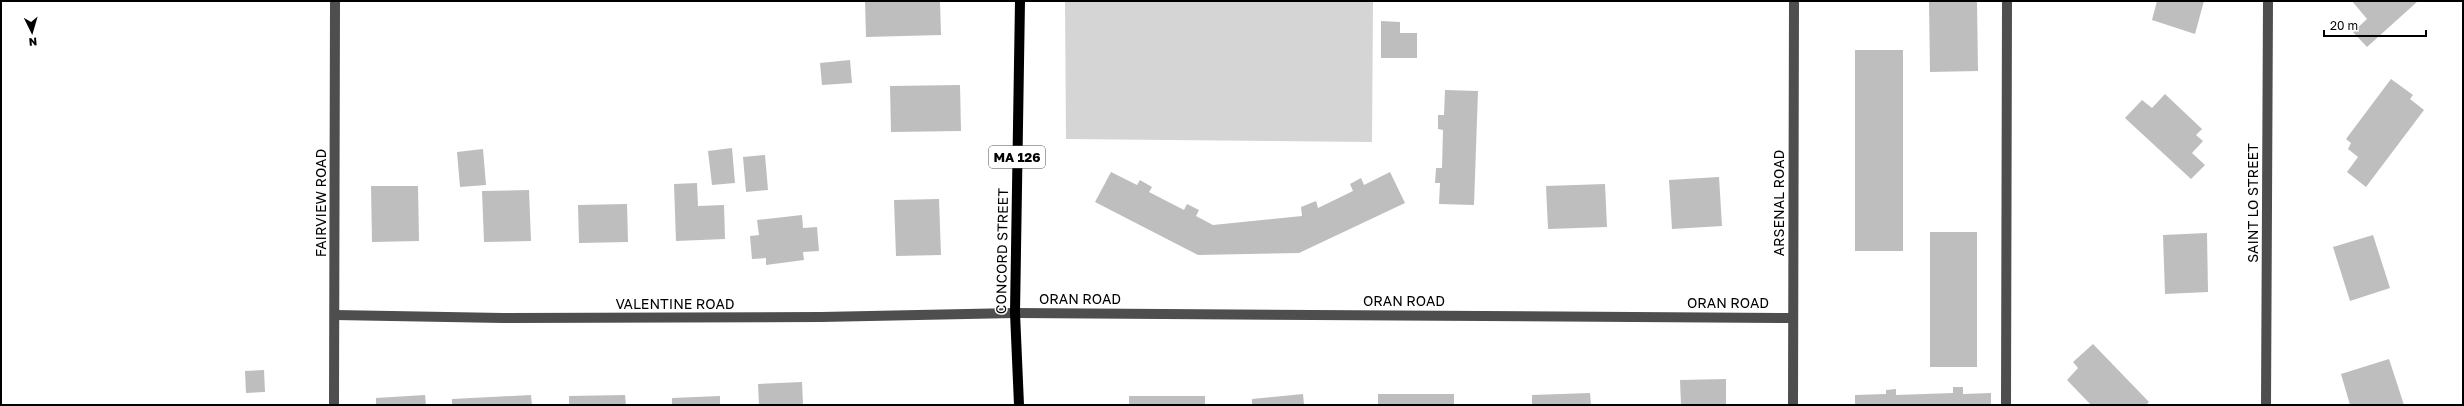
<svg xmlns="http://www.w3.org/2000/svg" width="2464" height="406" viewBox="0 0 2464 406" font-family="'Golos Text',sans-serif">
	<style>
		.green { fill: #d5d5d5 }
		.building { fill: #bebebe }
		.lines { fill: none; stroke-linecap: round; stroke-linejoin: round }
		.minor { stroke: #4e4e4e; stroke-width: 10 }
		.major { stroke: #000; stroke-width: 10 }
		.labels { text-anchor: middle; stroke-width: 3; stroke-linejoin: round; paint-order: stroke }
		.shield { fill: #fff; stroke: #4c4c4c; stroke-width: 1 }
		.shield-label { font-size: 13px; font-weight: bold; fill: #000 }
		.street-label { font-size: 14px; fill: #000; stroke: #fff }
	</style>
	<rect width="100%" height="100%" fill="#fff"/>
	<!-- green -->
	<polygon class="green" points="1065,1 1373,1 1372,142 1066,139"/>
	<!-- building -->
	<g class="building">
		<polygon points="865,1 940,1 941,35 866,37"/>
		<polygon points="1929,1 1977,1 1978,71 1930,72"/>
		<polygon points="2157,1 2204,1 2195,34 2152,20"/>
		<polygon points="2352,1 2418,1 2367,47 2353,32 2367,19"/>
		<polygon points="1381,21 1400,22 1400,33 1417,33 1417,58 1381,58"/>
		<rect x="1855" y="50" width="48" height="201"/>
		<polygon points="850,60 852,83 822,85 820,63"/>
		<polygon points="2391,79 2413,95 2410,99 2424,110 2366,187 2347,172 2358,157 2348,149 2351,143 2346,139"/>
		<polygon points="960,85 961,131 891,132 890,86"/>
		<polygon points="1445,90 1478,91 1474,205 1439,204 1440,183 1435,183 1436,168 1442,168 1443,130 1438,129 1438,115 1444,115"/>
		<polygon points="2165,94 2202,129 2196,135 2203,141 2192,153 2205,165 2191,179 2125,118 2142,100 2152,108"/>
		<polygon points="732,148 735,183 712,185 708,151"/>
		<polygon points="483,149 486,185 460,187 457,152"/>
		<polygon points="765,155 768,190 746,192 743,157"/>
		<polygon points="1111,172 1137,185 1140,180 1152,187 1149,192 1184,210 1187,204 1199,210 1196,216 1213,225 1302,216 1301,207 1316,201 1318,208 1353,191 1350,184 1361,178 1364,185 1390,172 1405,203 1299,253 1198,255 1095,202"/>
		<polygon points="1719,177 1722,226 1672,229 1669,180"/>
		<polygon points="697,183 698,206 724,205 725,239 676,241 674,184"/>
		<polygon points="1605,184 1607,227 1548,229 1546,186"/>
		<polygon points="371,186 418,186 419,241 372,242"/>
		<polygon points="529,190 531,241 484,242 482,191"/>
		<polygon points="939,199 941,255 896,256 894,200"/>
		<polygon points="627,204 628,242 579,243 578,205"/>
		<polygon points="802,215 803,228 817,227 819,251 803,252 804,260 766,265 766,258 752,259 750,236 759,235 757,220"/>
		<rect x="1930" y="232" width="47" height="135"/>
		<polygon points="2207,233 2208,292 2165,294 2163,235"/>
		<polygon points="2373,235 2390,288 2350,301 2333,247"/>
		<polygon points="2093,344 2149,402 2146,405 2091,405 2067,380 2078,368 2073,362"/>
		<polygon points="2389,359 2404,405 2350,405 2341,374"/>
		<polygon points="264,370 265,392 246,393 245,371"/>
		<polygon points="1726,379 1726,405 1681,405 1680,380"/>
		<polygon points="802,382 803,405 759,405 758,384"/>
		<polygon points="1953,387 1963,387 1963,394 1991,393 1991,405 1855,405 1855,395 1886,394 1886,390 1896,389 1896,395 1953,393"/>
		<polygon points="1590,393 1591,405 1532,405 1532,395"/>
		<polygon points="1303,394 1304,405 1252,405 1252,399"/>
		<rect x="1378" y="394" width="76" height="11"/>
		<polygon points="425,395 426,405 376,405 376,398"/>
		<polygon points="531,395 532,405 452,405 452,399"/>
		<polygon points="625,395 626,405 569,405 569,396"/>
		<polygon points="720,396 720,405 672,405 672,398"/>
		<rect x="1129" y="396" width="76" height="9"/>
	</g>
	<g class="lines">
		<!-- minor -->
		<g class="minor">
			<polyline points="335,315 503,318 821,317 1015,313 1793,318"/>
			<polyline points="334,405 335,1"/>
			<polyline points="1793,405 1794,1"/>
			<polyline points="2006,405 2007,1"/>
			<polyline points="2266,405 2268,1"/>
		</g>
		<!-- major -->
		<polyline class="major" points="1019,405 1015,313 1020,1"/>
	</g>
	<g class="labels">
		<!-- shield labels -->
		<rect class="shield" x="989" y="146" width="56" height="22" rx="3"/>
		<g class="shield-label">
			<text x="1017" y="162">MA 126</text>
		</g>
		<!-- street labels -->
		<g class="street-label">
			<text transform="translate(321 203) rotate(-90)" y="5">FAIRVIEW ROAD</text>
			<text transform="translate(1779 203) rotate(-90)" y="5">ARSENAL ROAD</text>
			<text transform="translate(2253 203) rotate(-90)" y="5">SAINT LO STREET</text>
			<text transform="translate(1002 251) rotate(-89)" y="5">CONCORD STREET</text>
			<text x="1080" y="304">ORAN ROAD</text>
			<text x="1404" y="306">ORAN ROAD</text>
			<text x="1728" y="308">ORAN ROAD</text>
			<text x="675" y="309">VALENTINE ROAD</text>
		</g>
	</g>
	<!-- border -->
	<rect width="2464" height="406" fill="none" stroke="#000000" stroke-width="4"/>
	<!-- north arrow -->
	<g transform="translate(32 32) rotate(175)" stroke="#ffffff" stroke-width="3" paint-order="stroke">
	<path d="M0-3L7 15L0 10L-7 15Z" fill="#000000"/>
	<text y="-6" font-size="11" font-weight="bold" text-anchor="middle" fill="#000000">N</text>
	</g>
	<!-- scale -->
	<path d="M2324 30v6h102v-6" fill="none" stroke="#000000" stroke-width="2"/>
	<text x="2330" y="30" font-size="12" fill="#000000" stroke="#ffffff" stroke-width="3" paint-order="stroke">20 m</text>
</svg>
